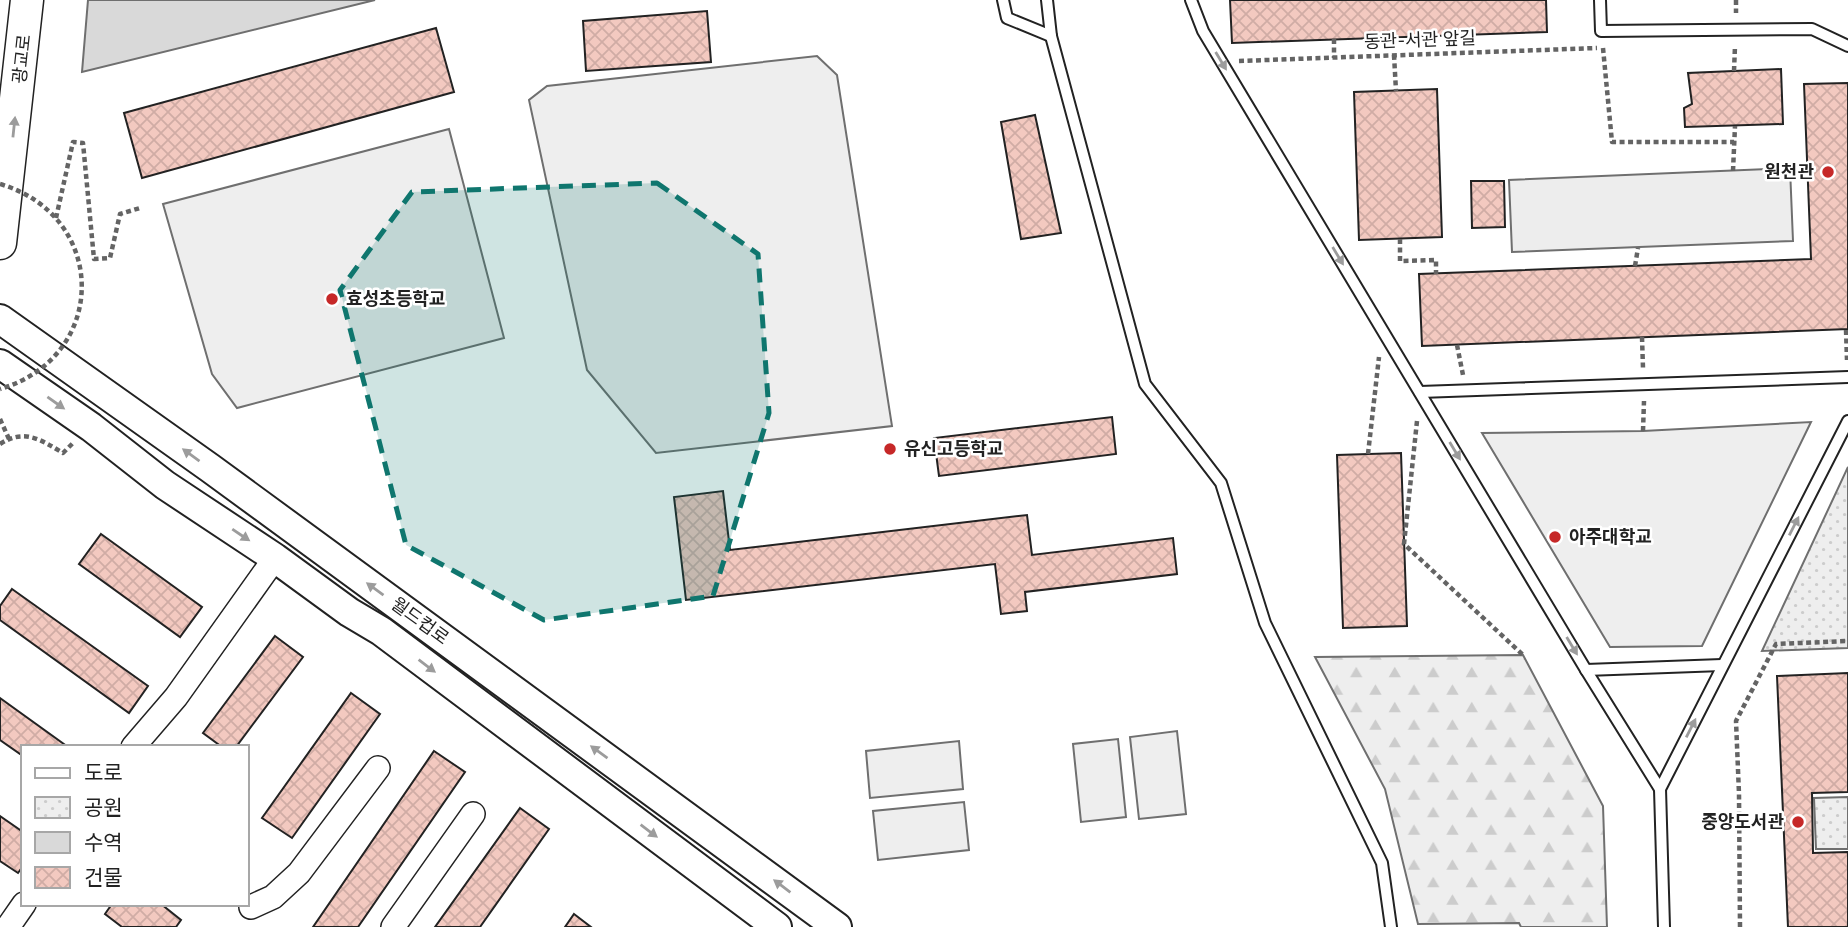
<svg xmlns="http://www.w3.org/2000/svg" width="1848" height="927" viewBox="0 0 1848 927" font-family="'Roboto Serif','Noto Sans KR',serif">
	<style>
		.green { fill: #eee; stroke: #6f6f6f; stroke-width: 2 }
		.forest { fill: url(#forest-firs); stroke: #6f6f6f; stroke-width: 2 }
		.park { fill: url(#park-dots); stroke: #6f6f6f; stroke-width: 2 }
		.parking { fill: #ededed; stroke: #6f6f6f; stroke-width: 2 }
		.water { fill: #d9d9d9; stroke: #6f6f6f; stroke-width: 2 }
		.building { fill: url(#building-cross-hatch); stroke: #222; stroke-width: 2 }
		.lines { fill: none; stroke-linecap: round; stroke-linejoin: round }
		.service-casing { stroke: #222; stroke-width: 14 }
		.minor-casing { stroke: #222; stroke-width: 26 }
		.tertiary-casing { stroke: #222; stroke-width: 32 }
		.secondary-casing { stroke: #222; stroke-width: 35 }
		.path { stroke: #646464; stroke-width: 4.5; stroke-dasharray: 5 3.5; stroke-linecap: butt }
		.service { stroke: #fff; stroke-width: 10 }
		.minor { stroke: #fff; stroke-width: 23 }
		.tertiary { stroke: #fff; stroke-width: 28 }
		.secondary { stroke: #fff; stroke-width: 32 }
		.path-bridge { stroke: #646464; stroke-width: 4.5; stroke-dasharray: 5 3.5; stroke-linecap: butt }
		.oneway { fill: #9c9c9c }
		.marked { fill: #0f766e; fill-opacity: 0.2; stroke: #0f766e; stroke-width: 5; stroke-dasharray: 14 9; stroke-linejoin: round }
		.poi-dot { fill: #c62828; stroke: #fff; stroke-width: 2.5 }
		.labels { text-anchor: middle; stroke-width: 5; stroke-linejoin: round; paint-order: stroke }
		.street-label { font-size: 18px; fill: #222; stroke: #fff }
		.poi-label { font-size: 18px; font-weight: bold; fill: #222; stroke: #fff; text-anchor: start }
	</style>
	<defs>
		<pattern id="forest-firs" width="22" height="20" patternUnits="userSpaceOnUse" patternTransform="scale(1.75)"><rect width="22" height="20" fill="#eee"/><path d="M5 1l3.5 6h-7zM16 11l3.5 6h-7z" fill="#ccc"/></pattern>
		<pattern id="park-dots" width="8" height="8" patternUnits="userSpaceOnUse" patternTransform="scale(1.75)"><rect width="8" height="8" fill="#eee"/><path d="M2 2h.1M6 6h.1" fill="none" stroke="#ccc" stroke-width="1.8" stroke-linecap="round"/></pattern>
		<pattern id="building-cross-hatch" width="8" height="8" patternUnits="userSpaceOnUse" patternTransform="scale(1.75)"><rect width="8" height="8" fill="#f3c9c0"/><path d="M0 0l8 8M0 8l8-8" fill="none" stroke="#d0aca5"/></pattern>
	</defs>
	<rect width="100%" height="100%" fill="#fff"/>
	<!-- green -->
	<g class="green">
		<polygon points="817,56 837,75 892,426 656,453 587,370 529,100 547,86"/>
		<polygon points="449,129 504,338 237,408 212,374 163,204"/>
		<polygon points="1811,422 1702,646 1610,647 1482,433 1643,431"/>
		<polygon points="1177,731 1186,814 1139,819 1130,737"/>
		<polygon points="1118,739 1126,817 1081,822 1073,744"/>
		<polygon points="959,741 963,789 870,798 866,751"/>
		<polygon points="964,802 969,850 878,860 873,811"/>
	</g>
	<!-- forest -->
	<polygon class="forest" points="1523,655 1603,806 1607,927 1521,927 1519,923 1418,924 1385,789 1315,657"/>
	<!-- park -->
	<g class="park">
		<polygon points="1848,467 1848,648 1762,651"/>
		<polygon points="1848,797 1848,849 1816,849 1814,798"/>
	</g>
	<!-- parking -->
	<polygon class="parking" points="1790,168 1793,241 1512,252 1509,180"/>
	<!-- water -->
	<polygon class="water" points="88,0 375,0 82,72"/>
	<!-- building -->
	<g class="building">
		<polygon points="1230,0 1546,0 1547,32 1232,43"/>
		<polygon points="707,11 711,62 586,71 583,21"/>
		<polygon points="436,28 454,92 142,178 124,113"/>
		<polygon points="1781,69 1783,124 1685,127 1684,108 1692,104 1688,73"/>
		<polygon points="1848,83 1848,329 1422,346 1419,274 1811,259 1804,84"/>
		<polygon points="1437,89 1442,237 1359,240 1354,92"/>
		<polygon points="1035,115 1061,233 1021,239 1001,122"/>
		<polygon points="1471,181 1504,181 1505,227 1472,228"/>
		<polygon points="1112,417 1116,454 939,476 934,438"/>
		<polygon points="1401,453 1407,626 1343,628 1337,455"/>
		<polygon points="723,491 730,550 1027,515 1032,555 1173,538 1177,574 1025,592 1027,611 1001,614 995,564 686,600 674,497"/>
		<polygon points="101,534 202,607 180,637 79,564"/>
		<polygon points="12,589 148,686 129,713 0,620 0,606"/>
		<polygon points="275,636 303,657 236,747 222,747 203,733"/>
		<polygon points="1848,673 1848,792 1812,793 1813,853 1848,852 1848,927 1788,927 1777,676"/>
		<polygon points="351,693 380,714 292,838 262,818"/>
		<polygon points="0,698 68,747 23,747 23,756 0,740"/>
		<polygon points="434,751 465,772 358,927 313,927"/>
		<polygon points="520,808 549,829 480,927 435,927"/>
		<polygon points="0,816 23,832 23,866 18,873 0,861"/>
		<polygon points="112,904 161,904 181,920 176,927 122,927 105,914"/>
		<polygon points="574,914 591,927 565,927"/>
	</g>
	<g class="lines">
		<defs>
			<g id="service">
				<polyline points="1003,0 1007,18 1051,36"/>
				<polyline points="1047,0 1051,36 1145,384 1221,483 1265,623 1382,863 1391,927"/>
				<polyline points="1191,0 1203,31 1586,670 1660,789"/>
				<polyline points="1600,0 1601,31 1812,29 1848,46"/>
				<polyline points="1420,392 1848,377"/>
				<polyline points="1586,670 1722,665"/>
				<polyline points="1664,927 1660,789 1848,421"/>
			</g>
			<g id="minor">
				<polyline points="133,747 176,697 275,558"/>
				<polyline points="251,907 273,897 299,873 378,768"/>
				<polyline points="8,927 24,904"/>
				<polyline points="393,927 473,814"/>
			</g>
			<g id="tertiary">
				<polyline points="0,319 210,468 837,927"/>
				<polyline points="0,364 91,427 165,485 275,558 349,612 381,631 777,927"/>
			</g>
			<polyline id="secondary" points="0,243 27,0"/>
		</defs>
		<!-- service casing -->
		<use href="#service" class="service-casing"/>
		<!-- minor casing -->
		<use href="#minor" class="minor-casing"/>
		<!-- tertiary casing -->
		<use href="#tertiary" class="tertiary-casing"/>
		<!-- secondary casing -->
		<use href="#secondary" class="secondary-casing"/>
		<!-- path -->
		<g class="path">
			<polyline points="1736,0 1736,13"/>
			<polyline points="1334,39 1334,58"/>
			<polyline points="1603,48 1612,142 1734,142"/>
			<polyline points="1394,55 1396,91"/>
			<polyline points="1239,61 1597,48"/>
			<polyline points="1734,71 1735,46"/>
			<polyline points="1733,171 1735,126"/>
			<polyline points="56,218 73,142 83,143 94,259 110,258 120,214 140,208"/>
			<polyline points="1400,239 1400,261 1436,260 1436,274"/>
			<polyline points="1635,266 1638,248"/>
			<polyline points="1846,330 1847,360"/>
			<polyline points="1642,337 1643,368"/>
			<polyline points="1457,345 1463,375"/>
			<polyline points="0,419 9,439"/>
			<polyline points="1417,421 1404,544 1523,655"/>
			<polyline points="1643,431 1644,401"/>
			<path d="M0,444C25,428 41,440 63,453L73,443"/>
			<polyline points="1368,454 1379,357"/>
			<polyline points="1740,927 1739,794 1736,721 1776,644 1848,641"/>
		</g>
		<!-- service -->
		<use href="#service" class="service"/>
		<!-- minor -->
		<use href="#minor" class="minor"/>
		<!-- tertiary -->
		<use href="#tertiary" class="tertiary"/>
		<!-- secondary -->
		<use href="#secondary" class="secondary"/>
		<!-- path-bridge -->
		<path class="path-bridge" d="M0,184C109,216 109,357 0,389"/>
	</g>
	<!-- one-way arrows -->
	<defs><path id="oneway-solid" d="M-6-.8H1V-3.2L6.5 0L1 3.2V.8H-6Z" transform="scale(1.75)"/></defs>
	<g class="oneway">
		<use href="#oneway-solid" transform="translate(1221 61) rotate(59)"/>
		<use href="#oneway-solid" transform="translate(14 127) rotate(-84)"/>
		<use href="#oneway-solid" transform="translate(1338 256) rotate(59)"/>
		<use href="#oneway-solid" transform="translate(56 403) rotate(35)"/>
		<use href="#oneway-solid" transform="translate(1455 451) rotate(59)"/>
		<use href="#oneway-solid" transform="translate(191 455) rotate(-144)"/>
		<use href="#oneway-solid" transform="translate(1794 526) rotate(-63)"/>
		<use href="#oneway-solid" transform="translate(241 535) rotate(34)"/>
		<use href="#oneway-solid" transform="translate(375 589) rotate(-144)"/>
		<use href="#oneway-solid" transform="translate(1572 646) rotate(59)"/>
		<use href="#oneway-solid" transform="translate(427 666) rotate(37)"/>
		<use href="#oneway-solid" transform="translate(1691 728) rotate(-63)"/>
		<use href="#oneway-solid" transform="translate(599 752) rotate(-144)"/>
		<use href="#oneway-solid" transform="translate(649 831) rotate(37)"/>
		<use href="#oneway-solid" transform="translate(782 886) rotate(-143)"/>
	</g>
	<!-- marked area -->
	<path class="marked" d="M657,183L758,254L769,413L713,596L544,620L406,545L340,290L412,192Z"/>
	<!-- markers -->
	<g class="poi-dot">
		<circle cx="1828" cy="172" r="7"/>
		<circle cx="332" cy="299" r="7"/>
		<circle cx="890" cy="449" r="7"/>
		<circle cx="1555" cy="537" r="7"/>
		<circle cx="1798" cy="822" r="7"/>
	</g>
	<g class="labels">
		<!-- street labels -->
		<g class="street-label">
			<text transform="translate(1420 40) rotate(-2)" y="6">동관-서관 앞길</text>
			<text transform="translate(22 59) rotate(-84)" y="6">광교로</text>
			<text transform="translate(420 621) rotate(36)" y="6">월드컵로</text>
		</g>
		<!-- poi labels -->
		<g class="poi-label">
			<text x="1814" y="178" text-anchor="end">원천관</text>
			<text x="346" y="305">효성초등학교</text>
			<text x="904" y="455">유신고등학교</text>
			<text x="1569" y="543">아주대학교</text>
			<text x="1784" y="828" text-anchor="end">중앙도서관</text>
		</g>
	</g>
	<!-- legend -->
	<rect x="21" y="745" width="228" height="161" fill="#ffffff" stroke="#a7a7a7" stroke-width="2"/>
	<rect x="35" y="768" width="35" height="10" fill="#ffffff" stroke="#a7a7a7" stroke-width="2"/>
	<text x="84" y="780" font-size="21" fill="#222222">도로</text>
	<rect x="35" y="797" width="35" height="21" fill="url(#park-dots)" stroke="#a7a7a7" stroke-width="2"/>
	<text x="84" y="815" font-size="21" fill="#222222">공원</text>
	<rect x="35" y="832" width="35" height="21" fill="#d9d9d9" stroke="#a7a7a7" stroke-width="2"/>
	<text x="84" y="850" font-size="21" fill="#222222">수역</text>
	<rect x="35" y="867" width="35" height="21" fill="url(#building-cross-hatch)" stroke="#a7a7a7" stroke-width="2"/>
	<text x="84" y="885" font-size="21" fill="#222222">건물</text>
</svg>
